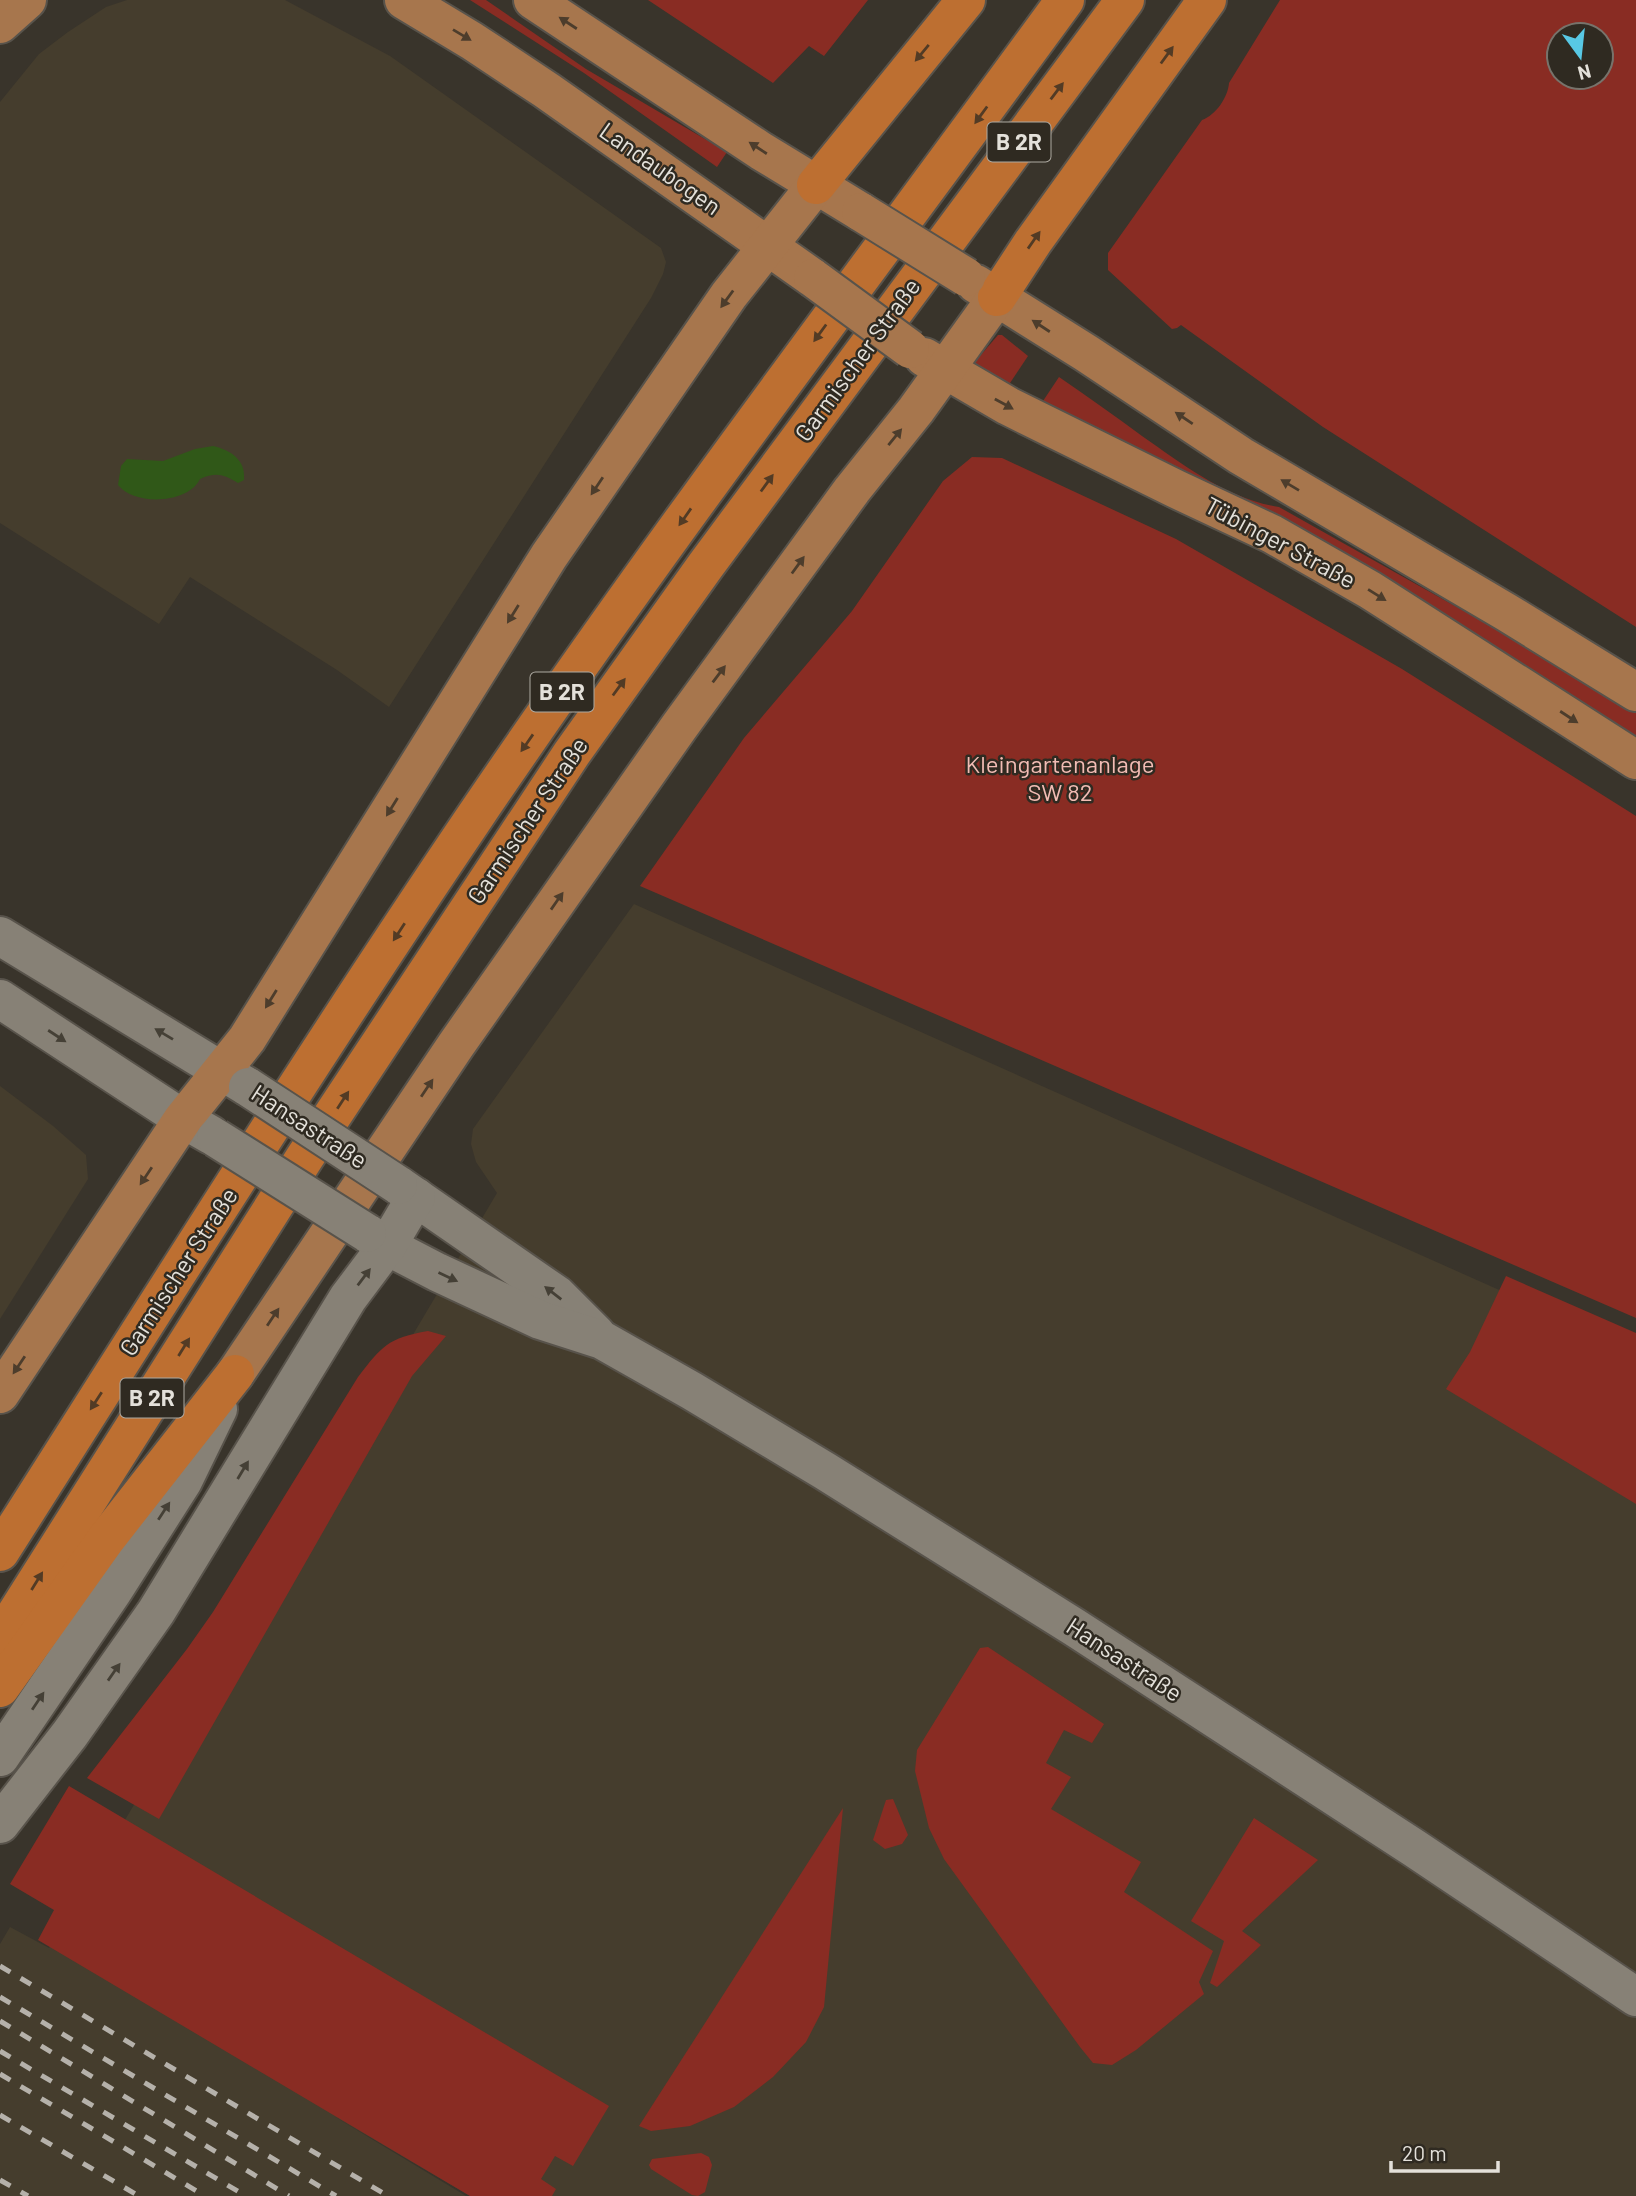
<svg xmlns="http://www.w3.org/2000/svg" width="1636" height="2196" viewBox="0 0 1636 2196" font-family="Barlow,sans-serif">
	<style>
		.built { fill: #453d2d }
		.green { fill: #892c23; fill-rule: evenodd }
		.water { fill: #305818 }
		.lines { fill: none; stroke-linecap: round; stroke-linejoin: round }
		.minor-casing { stroke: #58534b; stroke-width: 42 }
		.major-casing { stroke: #58534b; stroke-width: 42 }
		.highway-casing { stroke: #58534b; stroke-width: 42 }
		.minor { stroke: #878176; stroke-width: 38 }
		.major { stroke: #a7764d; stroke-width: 38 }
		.highway { stroke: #bd6f31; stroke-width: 38 }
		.rail { stroke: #b5b1aa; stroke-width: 5; stroke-dasharray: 12 12; stroke-linecap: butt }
		.minor-bridge-casing { stroke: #58534b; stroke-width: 42; stroke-linecap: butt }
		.major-bridge-casing { stroke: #58534b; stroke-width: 42; stroke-linecap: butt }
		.minor-bridge { stroke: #878176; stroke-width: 38 }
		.major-bridge { stroke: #a7764d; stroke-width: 38 }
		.oneway { fill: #4d3d2c }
		.oneway2 { fill: #523b25 }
		.oneway3 { fill: #454036 }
		.labels { text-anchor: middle; stroke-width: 5; stroke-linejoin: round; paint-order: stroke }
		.shield { fill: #2f2a21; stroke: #aeaaa2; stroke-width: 2 }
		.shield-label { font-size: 23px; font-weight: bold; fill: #e4e1da }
		.street-label { font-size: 24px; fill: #e4e1da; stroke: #2f2a21 }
		.park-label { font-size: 24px; fill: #f2bcb4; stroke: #2f2a21 }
	</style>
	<rect width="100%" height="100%" fill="#39342b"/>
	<!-- built -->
	<g class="built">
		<polygon points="127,0 285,0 390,56 661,248 666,262 663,274 651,298 389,707 337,670 190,577 159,624 0,523 0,102 39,54 68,32 106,7"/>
		<polygon points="634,904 1497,1289 1636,1346 1636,2196 470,2196 332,2115 466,2196 0,2196 0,1944 10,1927 49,1948 497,1193 476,1162 471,1144 473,1129"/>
		<polygon points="0,1086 53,1126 86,1155 88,1179 0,1319"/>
	</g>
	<!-- green -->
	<g class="green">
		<polygon points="470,0 486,0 586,69 727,152 717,167 584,73"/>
		<polygon points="648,0 868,0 824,56 809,46 773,83"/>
		<path d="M1280,0H1636V627L1323,427L1181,325L1177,328L1172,329L1108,270V253L1202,120C1216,115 1228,97 1229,83ZM1559,35H1601V77H1559Z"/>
		<polygon points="998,335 1002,335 1028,356 1006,389 973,367 974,363"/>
		<path d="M1059,377C1087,396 1115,416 1142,436C1184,465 1227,499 1279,507L1636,708V741L1041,404Z"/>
		<polygon points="972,457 1002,458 1176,539 1402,669 1636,816 1636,1318 640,886 744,738 852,611 943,481"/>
		<polygon points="1506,1276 1636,1333 1636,1504 1446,1389 1470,1352"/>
		<path d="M428,1331L446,1336L412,1376L159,1819L87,1778L187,1649L213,1612L358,1377C382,1346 388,1338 428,1331Z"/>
		<polygon points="988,1647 1104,1724 1092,1743 1064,1730 1046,1763 1071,1777 1051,1809 1141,1862 1124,1892 1213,1951 1199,1982 1204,1994 1136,2050 1112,2065 1093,2063 1080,2047 944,1859 929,1828 915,1771 917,1750 980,1648"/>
		<polygon points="69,1786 609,2106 573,2166 555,2156 541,2179 556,2189 552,2196 470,2196 38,1940 54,1910 10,1884"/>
		<polygon points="893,1799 908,1835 902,1844 885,1849 873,1840 886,1800"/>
		<polygon points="843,1808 824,2007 806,2042 773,2077 734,2107 690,2126 651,2131 639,2126"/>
		<polygon points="1254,1818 1318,1860 1242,1931 1261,1945 1217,1987 1210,1983 1224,1941 1191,1921"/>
		<polygon points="701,2153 709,2157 712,2165 705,2192 698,2196 692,2195 651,2169 649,2165 652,2159"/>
	</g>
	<!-- water -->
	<path class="water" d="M213,446C231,450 246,460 244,480L238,483C223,474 216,472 200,479C188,504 134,506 118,485L121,466L127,459L163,461L195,449Z"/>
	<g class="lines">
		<defs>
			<g id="minor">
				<polyline points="0,936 248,1087"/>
				<polyline points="0,999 183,1119 211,1135"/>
				<polyline points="398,1185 557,1295 596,1334"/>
				<polyline points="367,1233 387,1246 437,1272 540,1320 602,1340 692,1391 825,1471 1074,1627 1414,1848 1636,1997"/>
				<polyline points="0,1757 113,1591 183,1481 218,1409"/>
				<polyline points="0,1824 70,1734 156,1612 348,1298 387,1246 416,1197"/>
			</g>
			<g id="major">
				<polyline points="404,0 472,41 546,90 813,278"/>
				<polyline points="533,0 761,151 861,212"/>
				<polyline points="0,24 27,0"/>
				<polyline points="976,284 1086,353 1241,456 1506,612 1636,692"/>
				<polyline points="924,357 1008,406 1176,489 1272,534 1370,590 1636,760"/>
				<polyline points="235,1374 456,1045 679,727 852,490 916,410 997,297"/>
				<polyline points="0,1394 183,1119 247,1039 549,556 729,295 816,185"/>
			</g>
			<g id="highway">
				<polyline points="816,185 966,0"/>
				<polyline points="997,297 1033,242 1207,0"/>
				<path d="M0,1552C156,1307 310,1061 472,821C661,541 866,273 1065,0"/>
				<polyline points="0,1639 305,1157 572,753 706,565 1125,0"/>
				<polyline points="0,1688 106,1539 235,1374"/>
			</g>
		</defs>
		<!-- minor casing -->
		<use href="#minor" class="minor-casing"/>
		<!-- major casing -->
		<use href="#major" class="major-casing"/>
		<!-- highway casing -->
		<use href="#highway" class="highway-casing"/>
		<!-- minor -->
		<use href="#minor" class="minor"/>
		<!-- major -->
		<use href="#major" class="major"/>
		<!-- highway -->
		<use href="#highway" class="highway"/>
		<!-- rail -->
		<g class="rail">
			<polyline points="0,1966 388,2196"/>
			<polyline points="0,1997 336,2196"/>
			<polyline points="0,2021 289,2196"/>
			<polyline points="0,2051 246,2196"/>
			<polyline points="0,2074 205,2196"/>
			<polyline points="0,2115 139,2196"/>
			<polyline points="0,2180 28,2196"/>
		</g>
		<defs>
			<g id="minor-bridge">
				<polyline points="248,1087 398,1185"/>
				<polyline points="216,1138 367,1233"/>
			</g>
			<g id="major-bridge">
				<polyline points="861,212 966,277"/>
				<polyline points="813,278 910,349"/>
			</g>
		</defs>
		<!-- minor-bridge casing -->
		<use href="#minor-bridge" class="minor-bridge-casing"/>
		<!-- major-bridge casing -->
		<use href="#major-bridge" class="major-bridge-casing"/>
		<!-- minor-bridge -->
		<use href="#minor-bridge" class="minor-bridge"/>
		<!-- major-bridge -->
		<use href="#major-bridge" class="major-bridge"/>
	</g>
	<!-- one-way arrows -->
	<defs><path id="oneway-solid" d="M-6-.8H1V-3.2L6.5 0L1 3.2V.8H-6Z" transform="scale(1.75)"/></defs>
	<g class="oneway">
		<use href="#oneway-solid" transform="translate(568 23) rotate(-147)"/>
		<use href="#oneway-solid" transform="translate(462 35) rotate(31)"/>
		<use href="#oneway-solid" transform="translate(758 148) rotate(-147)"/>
		<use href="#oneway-solid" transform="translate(727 299) rotate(126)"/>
		<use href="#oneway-solid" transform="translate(1041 326) rotate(-147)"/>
		<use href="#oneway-solid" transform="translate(1004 404) rotate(29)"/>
		<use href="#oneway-solid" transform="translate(1184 418) rotate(-146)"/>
		<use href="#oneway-solid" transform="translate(895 437) rotate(-51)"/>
		<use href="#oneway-solid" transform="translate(1290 485) rotate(-149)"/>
		<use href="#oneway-solid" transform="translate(597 486) rotate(124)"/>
		<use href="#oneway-solid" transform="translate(798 565) rotate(-54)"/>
		<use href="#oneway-solid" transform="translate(1377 595) rotate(32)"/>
		<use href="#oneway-solid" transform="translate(513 614) rotate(122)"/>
		<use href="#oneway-solid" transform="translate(719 674) rotate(-53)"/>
		<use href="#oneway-solid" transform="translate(1569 717) rotate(33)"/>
		<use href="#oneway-solid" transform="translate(392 807) rotate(122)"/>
		<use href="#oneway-solid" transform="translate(557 901) rotate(-55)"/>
		<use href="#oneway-solid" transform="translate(271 999) rotate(122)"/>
		<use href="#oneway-solid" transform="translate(427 1088) rotate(-56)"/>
		<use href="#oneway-solid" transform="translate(146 1176) rotate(124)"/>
		<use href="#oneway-solid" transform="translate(273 1317) rotate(-56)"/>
		<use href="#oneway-solid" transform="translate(19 1365) rotate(124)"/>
	</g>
	<g class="oneway2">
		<use href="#oneway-solid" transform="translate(922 53) rotate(130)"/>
		<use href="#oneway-solid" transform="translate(1167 55) rotate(-54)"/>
		<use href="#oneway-solid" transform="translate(1057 91) rotate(-53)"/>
		<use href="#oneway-solid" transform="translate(981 115) rotate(126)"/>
		<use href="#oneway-solid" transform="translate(1034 240) rotate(-55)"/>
		<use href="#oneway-solid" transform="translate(820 333) rotate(126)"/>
		<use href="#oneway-solid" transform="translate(767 483) rotate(-54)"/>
		<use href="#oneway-solid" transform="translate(685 517) rotate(125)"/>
		<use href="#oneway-solid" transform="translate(619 687) rotate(-54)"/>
		<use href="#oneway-solid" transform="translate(527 743) rotate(125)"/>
		<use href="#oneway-solid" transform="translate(399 932) rotate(123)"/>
		<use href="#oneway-solid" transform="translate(343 1100) rotate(-57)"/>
		<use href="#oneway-solid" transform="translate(184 1347) rotate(-58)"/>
		<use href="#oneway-solid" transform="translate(96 1401) rotate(123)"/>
		<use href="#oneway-solid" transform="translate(37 1581) rotate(-58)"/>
	</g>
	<g class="oneway3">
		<use href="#oneway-solid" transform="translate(164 1034) rotate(-149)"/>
		<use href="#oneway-solid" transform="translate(57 1036) rotate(33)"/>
		<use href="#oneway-solid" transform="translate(364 1277) rotate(-53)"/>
		<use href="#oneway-solid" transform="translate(448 1277) rotate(25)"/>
		<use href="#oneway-solid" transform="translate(553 1293) rotate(-142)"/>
		<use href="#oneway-solid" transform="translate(243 1470) rotate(-59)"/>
		<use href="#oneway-solid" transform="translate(164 1511) rotate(-57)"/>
		<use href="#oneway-solid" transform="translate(114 1672) rotate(-55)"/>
		<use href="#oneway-solid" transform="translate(38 1701) rotate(-56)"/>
	</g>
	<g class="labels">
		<!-- shield labels -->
		<g class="shield">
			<rect x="987.5" y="122.5" width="63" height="39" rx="5"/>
			<rect x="530.5" y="672.5" width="63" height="39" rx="5"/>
			<rect x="120.5" y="1378.5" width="63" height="39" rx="5"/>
		</g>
		<g class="shield-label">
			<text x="1019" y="150">B 2R</text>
			<text x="562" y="700">B 2R</text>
			<text x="152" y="1406">B 2R</text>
		</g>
		<!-- street labels -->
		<g class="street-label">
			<text transform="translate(660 169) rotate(35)" y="8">Landaubogen</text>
			<text transform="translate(858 360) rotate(-54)" y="8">Garmischer Straße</text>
			<text transform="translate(1280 543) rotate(28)" y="8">Tübinger Straße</text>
			<text transform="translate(528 821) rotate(-56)" y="8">Garmischer Straße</text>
			<text transform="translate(309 1127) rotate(33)" y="8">Hansastraße</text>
			<text transform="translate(179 1272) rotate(-57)" y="8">Garmischer Straße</text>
			<text transform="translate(1124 1660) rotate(33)" y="8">Hansastraße</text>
		</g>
		<!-- park labels -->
		<g class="park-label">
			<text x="1060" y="773">Kleingartenanlage<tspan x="1060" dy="28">SW 82</tspan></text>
		</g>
	</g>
	<!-- north arrow -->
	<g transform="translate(1580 56) rotate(165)"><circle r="33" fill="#2f2a21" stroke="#77736b" stroke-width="2"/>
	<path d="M0-5L12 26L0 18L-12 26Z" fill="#58c8e4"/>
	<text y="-10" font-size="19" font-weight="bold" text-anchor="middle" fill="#e4e1da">N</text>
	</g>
	<!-- scale -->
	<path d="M1391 2161v10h107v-10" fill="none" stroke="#e4e1da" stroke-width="3.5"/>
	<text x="1402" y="2161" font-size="21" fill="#e4e1da" stroke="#2f2a21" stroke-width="5" paint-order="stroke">20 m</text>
</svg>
